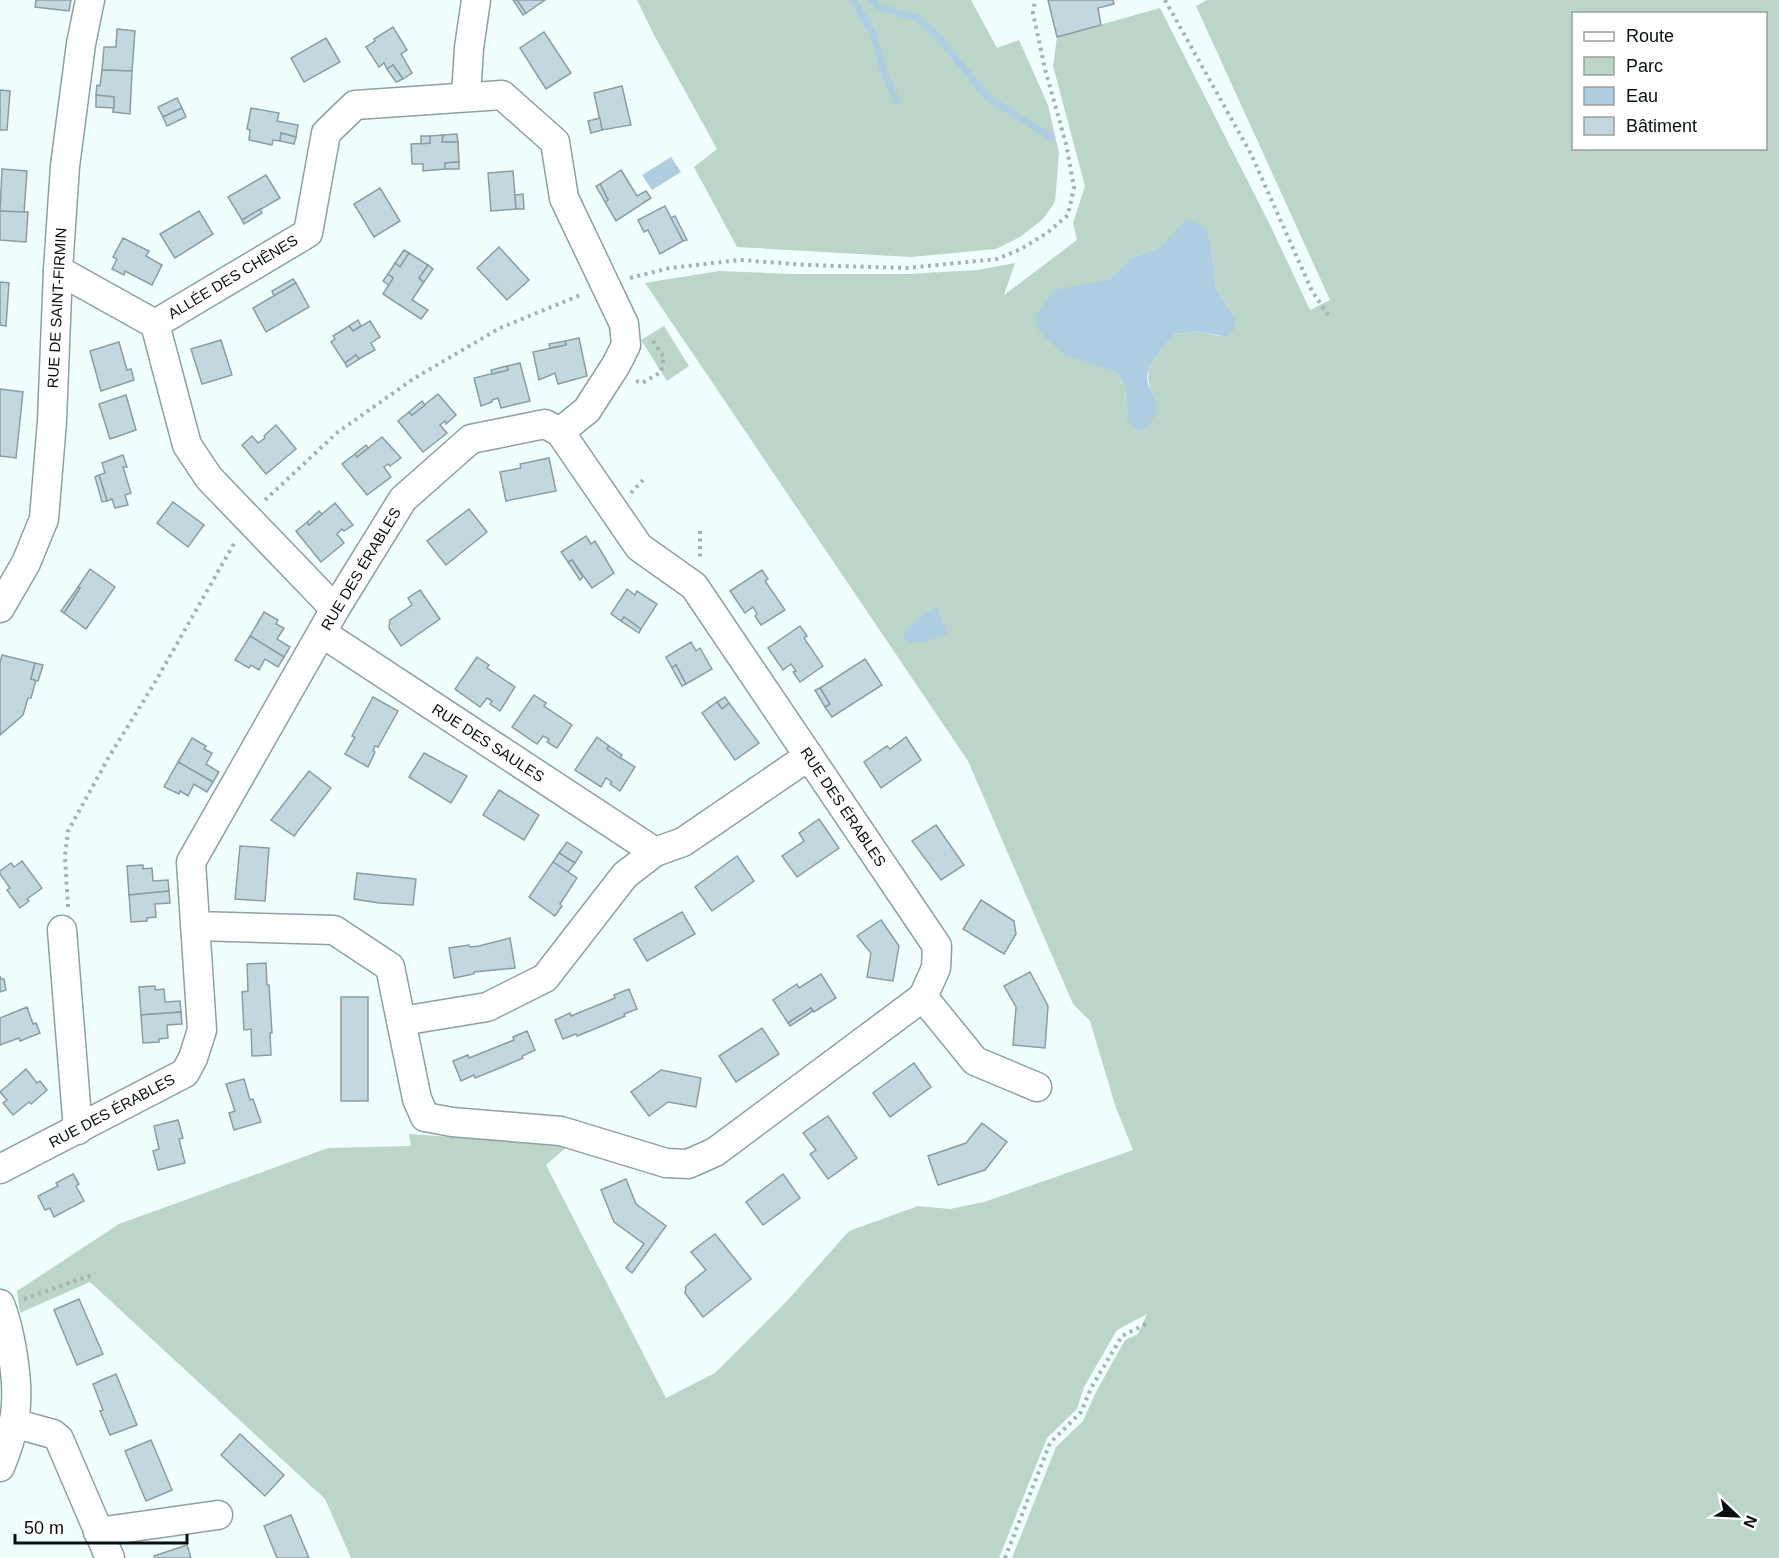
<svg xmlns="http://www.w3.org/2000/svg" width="1779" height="1558" viewBox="0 0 1779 1558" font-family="Helvetica,sans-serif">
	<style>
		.green { fill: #bbd5c8; fill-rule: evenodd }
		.water { fill: #aecde1 }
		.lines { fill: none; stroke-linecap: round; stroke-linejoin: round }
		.stream { stroke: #aecde1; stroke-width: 7 }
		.building { fill: #c3d8de; stroke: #8a9da4; stroke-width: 1.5 }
		.minor-casing { stroke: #8ca1a2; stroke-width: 31 }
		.path { stroke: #a6b2b2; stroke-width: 4; stroke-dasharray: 3 4.5; stroke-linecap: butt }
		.minor { stroke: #fff; stroke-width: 28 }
		.labels { text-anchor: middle; stroke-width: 5; stroke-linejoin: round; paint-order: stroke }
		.street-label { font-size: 15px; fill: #080f10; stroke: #fff }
	</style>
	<rect width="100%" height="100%" fill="#f0fefe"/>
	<!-- green -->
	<g class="green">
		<polygon points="637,0 971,0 997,48 1019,40 1048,105 1059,153 1055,202 1043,219 1020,237 996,249 911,257 737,247 694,167 717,149 654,35"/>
		<path d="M1207,0H1779V1558H1012L1056,1447L1083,1421L1096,1392L1125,1340L1138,1334L1147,1314L1117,1330L1084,1387L1077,1409L1047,1438L999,1558H351L325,1499L90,1282L20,1313L17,1291L119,1224L328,1148L411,1146L409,1134L569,1145L546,1165L666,1398L715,1373L786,1302L849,1231L918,1206L950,1209L984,1202L1133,1150L1115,1105L1090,1021L1073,1004L968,761L645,283L719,271L792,274H907L978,270L1015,263L1004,295L1077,240L1073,223L1085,186L1053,66L1057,37L1160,8L1271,227L1310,310L1330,300L1196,6ZM1574,14H1766V148H1574ZM1211,245L1216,288L1235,318L1219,336L1198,331L1175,334C1154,357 1138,370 1156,400L1127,423C1127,405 1130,382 1113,371L1087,285L1110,279L1130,258L1161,247Z"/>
		<polygon points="664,326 689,366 667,381 641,340"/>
	</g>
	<!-- water -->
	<g class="water">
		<polygon points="671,157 681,172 652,190 642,175"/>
		<path d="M1186,219L1204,226L1211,245L1216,288L1235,318L1234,330L1226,337L1198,331L1175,334C1165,345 1152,357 1148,372C1145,383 1151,389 1155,398C1161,412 1151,427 1138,431L1127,423C1127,405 1130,382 1113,371L1063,354L1039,331L1034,317L1054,290L1110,279L1130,258L1161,247Z"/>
		<path d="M937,607L947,634L924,642L907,643L903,636C911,622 923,615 937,607Z"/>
	</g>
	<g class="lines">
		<!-- stream -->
		<g class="stream">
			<polyline points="853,0 873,33 884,72 897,102"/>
			<polyline points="871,0 878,6 918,19 936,34 988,98 1051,137"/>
		</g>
	</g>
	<!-- building -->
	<g class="building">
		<polygon points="36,0 71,0 69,11 35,7"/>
		<polygon points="513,0 517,0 526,13 523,15"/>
		<polygon points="517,0 545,0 526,13"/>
		<polygon points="1048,0 1113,0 1114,4 1098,8 1101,25 1057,37"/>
		<polygon points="393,27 407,50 401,54 412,73 403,79 393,65 387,69 384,63 379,67 366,47 375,41 374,39"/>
		<polygon points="117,29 135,31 132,71 102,70 104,47 116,47"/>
		<polygon points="544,32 571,73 546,89 520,48"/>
		<polygon points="326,38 340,62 304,82 291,58"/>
		<polygon points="393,65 403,79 396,82 387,69"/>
		<polygon points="102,70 132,71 130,114 113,112 114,97 96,95 97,85 100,86"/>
		<polygon points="622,86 631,125 602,130 594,93"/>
		<polygon points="0,90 10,91 7,130 0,130"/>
		<polygon points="96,95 114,97 114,108 96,107"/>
		<polygon points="177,98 182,108 163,117 158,107"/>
		<polygon points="182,108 186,117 167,126 163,117"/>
		<polygon points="251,108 279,113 277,121 298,125 296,137 281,133 280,141 273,140 272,145 249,140 250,130 247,129"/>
		<polygon points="600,118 602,130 591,133 588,121"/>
		<polygon points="281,133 296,137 294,144 280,141"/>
		<polygon points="457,134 458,142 442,142 443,135"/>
		<polygon points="443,135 442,142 458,142 459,162 445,163 445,169 423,171 423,164 412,164 411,144 430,143 430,136"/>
		<polygon points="421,136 430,136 430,143 421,144"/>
		<polygon points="459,162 459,169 445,169 445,163"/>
		<polygon points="2,169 27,171 24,213 0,211"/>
		<polygon points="621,170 637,196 646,191 651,198 616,221 605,202 608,200 600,184"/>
		<polygon points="513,171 516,209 491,211 488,173"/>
		<polygon points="266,175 280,198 242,220 228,197"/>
		<polygon points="600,184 608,200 605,202 596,186"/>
		<polygon points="380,188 400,221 374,237 354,204"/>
		<polygon points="523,194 524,209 516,209 515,195"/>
		<polygon points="665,206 683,241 660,254 648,230 644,232 638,220"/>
		<polygon points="260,209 262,213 244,224 242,220"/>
		<polygon points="0,211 28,212 26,242 0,240"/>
		<polygon points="199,211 213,234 175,258 160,234"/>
		<polygon points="675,216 687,240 683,241 671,218"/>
		<polygon points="123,238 149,251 146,256 162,265 152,285 125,271 124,275 112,269 117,259 113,257"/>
		<polygon points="499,247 529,280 507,300 477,268"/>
		<polygon points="404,250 409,253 400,267 395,263"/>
		<polygon points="409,253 428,265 419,278 424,282 412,300 428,310 421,319 383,294 393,278 388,274 395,263 400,267"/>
		<polygon points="428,265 433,269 424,282 419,278"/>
		<polygon points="388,274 393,278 389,285 383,281"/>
		<polygon points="293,279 296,283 274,296 272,291"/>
		<polygon points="0,282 9,283 6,326 0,325"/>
		<polygon points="296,283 309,307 266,332 253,308"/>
		<polygon points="358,320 361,326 353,331 349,326"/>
		<polygon points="370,321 380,337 371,343 375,350 359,359 356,355 345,363 331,342 335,339 333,336 349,326 353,331"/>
		<polygon points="579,338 587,376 558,384 555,373 539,380 533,352 566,345 565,341"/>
		<polygon points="221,340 232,375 202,384 191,349"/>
		<polygon points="565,341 566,345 550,348 549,344"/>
		<polygon points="119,342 127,370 131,369 134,380 101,391 90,351"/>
		<polygon points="356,355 359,359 347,367 345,363"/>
		<polygon points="520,363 530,401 501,408 498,398 492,400 492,402 481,406 474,378 508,370 507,366"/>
		<polygon points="507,366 508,370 492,374 491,370"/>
		<polygon points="0,389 23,392 16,458 0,456"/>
		<polygon points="438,394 456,415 446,424 445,421 440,425 447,433 423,452 398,421 409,412 412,415"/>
		<polygon points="126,395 136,430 110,439 99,404"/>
		<polygon points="422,401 425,405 412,415 409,412"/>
		<polygon points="276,425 296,449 266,474 242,445 252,436 258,443 265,438 264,436"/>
		<polygon points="382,437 401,458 390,466 388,464 384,467 391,477 367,495 342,464 355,454 357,457"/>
		<polygon points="366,445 368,448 357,457 355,454"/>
		<polygon points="123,455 127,467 123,467 131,493 125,495 128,505 115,508 112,499 107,501 99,475 105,473 102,463"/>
		<polygon points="549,458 556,491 506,501 500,472 521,468 520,464"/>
		<polygon points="99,475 107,501 102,502 95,477"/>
		<polygon points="173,502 204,525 188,547 157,523"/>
		<polygon points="335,503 353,525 344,531 342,529 337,534 344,543 321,562 296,531 307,522 309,525"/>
		<polygon points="469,509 487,532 446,565 427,541"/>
		<polygon points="319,511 322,514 309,525 307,522"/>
		<polygon points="586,536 591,544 595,541 614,573 592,588 572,560 568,562 561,552"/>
		<polygon points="572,560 583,577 580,580 568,562"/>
		<polygon points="90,569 115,587 86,629 64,613 80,588 78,587"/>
		<polygon points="762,570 768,579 765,581 785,610 761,625 755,616 757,614 753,607 745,613 730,591"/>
		<polygon points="78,587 80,588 64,613 61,611"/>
		<polygon points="627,589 635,595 637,591 657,604 641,629 624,617 621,621 611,614"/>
		<polygon points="420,590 440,619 401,646 389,628 390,620 412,605 408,598"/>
		<polygon points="264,612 278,620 276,624 284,628 277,639 290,647 284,657 250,636"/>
		<polygon points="624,617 641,629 639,633 621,621"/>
		<polygon points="800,626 807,636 804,638 823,666 800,682 793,672 796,671 791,664 783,670 768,648"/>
		<polygon points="250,636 284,657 278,667 265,659 259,670 251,665 249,668 235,660"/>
		<polygon points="691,642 696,651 700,648 712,669 686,684 676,665 672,668 666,657"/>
		<polygon points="2,655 35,663 31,679 36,680 31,698 28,698 23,715 0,735 0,663"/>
		<polygon points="477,657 489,665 487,668 515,687 500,711 490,704 492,701 487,698 480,707 455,689"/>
		<polygon points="865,659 882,685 832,717 825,707 830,704 820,688"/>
		<polygon points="35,663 43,665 38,681 31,679"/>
		<polygon points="676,665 686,684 682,686 672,668"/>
		<polygon points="820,688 830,704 825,707 815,690"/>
		<polygon points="534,695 546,703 544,706 572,725 557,748 547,742 549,739 543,736 537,744 512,727"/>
		<polygon points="373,697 398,711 378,747 375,746 373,751 375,752 368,767 345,754 355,737 352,736"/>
		<polygon points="725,697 729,703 722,709 717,702"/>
		<polygon points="717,702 722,709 729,703 759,743 735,760 702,713"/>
		<polygon points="597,737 609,746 607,749 635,767 620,791 610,784 612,782 606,778 601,787 575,770"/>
		<polygon points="906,737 921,760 881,788 864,762 887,746 890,749"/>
		<polygon points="192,738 206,746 204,749 212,753 206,764 219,772 213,782 178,762"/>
		<polygon points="609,746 622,755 620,758 607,749"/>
		<polygon points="424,753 467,776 451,803 409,777"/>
		<polygon points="178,762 213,782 207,792 194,784 188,796 180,791 179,794 164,787"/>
		<polygon points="309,771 331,788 294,836 271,820"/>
		<polygon points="499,790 539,815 524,840 483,815"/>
		<polygon points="819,819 839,848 797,877 782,856 804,841 799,833"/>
		<polygon points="936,825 964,865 941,880 912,841"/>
		<polygon points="567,842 582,852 575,863 559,853"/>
		<polygon points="240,846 269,848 265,901 235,899"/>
		<polygon points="559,853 575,863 568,872 553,862"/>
		<polygon points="737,856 754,881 712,911 695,887"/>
		<polygon points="22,861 42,888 27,899 29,901 20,908 7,890 10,888 0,874 0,871 11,863 14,867"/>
		<polygon points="553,862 577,878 560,904 562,906 555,916 529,897"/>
		<polygon points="143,865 143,869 152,868 153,881 168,880 169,891 129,895 127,866"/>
		<polygon points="357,873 416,879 413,905 379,903 354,899"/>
		<polygon points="169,891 170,903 155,904 156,917 147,918 147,921 131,922 129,895"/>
		<polygon points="981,900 1014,921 1016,934 1004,954 963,929"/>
		<polygon points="682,912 695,934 647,961 634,939"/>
		<polygon points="881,920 899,946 893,981 867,977 871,953 857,936"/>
		<polygon points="510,938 515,968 474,972 474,974 454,978 449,948 469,945 470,947 479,946"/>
		<polygon points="266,963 267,985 269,985 272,1033 270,1033 271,1055 252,1056 251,1029 244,1030 242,992 248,991 247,964"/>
		<polygon points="1030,972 1048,1006 1045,1048 1013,1045 1016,1007 1004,986"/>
		<polygon points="821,974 836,998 814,1012 811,1008 788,1023 773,1000 797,984 799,988"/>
		<polygon points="0,976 1,979 4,979 6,990 0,992"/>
		<polygon points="155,986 155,990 164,989 165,1002 180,1001 181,1012 141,1015 139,987"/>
		<polygon points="629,989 637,1009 624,1014 625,1016 597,1028 577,1036 576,1034 563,1039 555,1020 570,1013 571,1016 615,998 614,995"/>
		<rect x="341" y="997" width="27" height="104"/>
		<polygon points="27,1007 33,1024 36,1023 40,1033 20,1041 19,1038 0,1045 0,1018"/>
		<polygon points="811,1008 813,1011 790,1026 788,1023"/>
		<polygon points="181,1012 182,1024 167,1025 168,1038 159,1039 159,1042 143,1043 141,1015"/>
		<polygon points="762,1028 779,1054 736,1082 719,1056"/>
		<polygon points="527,1031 535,1050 522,1056 523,1058 502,1067 475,1078 474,1075 461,1081 453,1061 468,1055 469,1058 514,1040 513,1037"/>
		<polygon points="914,1063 931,1087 890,1117 873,1093"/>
		<polygon points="26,1069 37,1083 40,1081 47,1090 31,1104 29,1102 13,1115 3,1103 7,1100 0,1092"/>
		<polygon points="661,1070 701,1078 696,1107 668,1102 649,1116 631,1092"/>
		<polygon points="244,1079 250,1100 253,1099 261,1122 234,1130 229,1113 235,1111 226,1084"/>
		<polygon points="828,1116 857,1158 828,1179 810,1154 816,1150 803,1133"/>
		<polygon points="178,1120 183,1138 179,1139 185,1163 158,1170 153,1151 159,1149 154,1126"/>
		<polygon points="982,1123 1007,1142 985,1170 938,1185 928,1156 966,1143"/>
		<polygon points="73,1174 79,1184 76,1186 84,1201 54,1217 50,1208 45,1210 38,1196 58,1186 56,1183"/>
		<polygon points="783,1174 800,1198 763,1225 746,1202"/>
		<polygon points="626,1179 636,1204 666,1226 632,1273 626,1268 644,1244 614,1222 601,1190"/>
		<polygon points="715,1234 751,1279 703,1317 685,1293 686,1286 706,1270 691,1252"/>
		<polygon points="79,1299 103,1354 77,1365 54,1310"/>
		<polygon points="116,1374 137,1425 110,1435 100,1411 103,1410 93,1384"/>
		<polygon points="240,1434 284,1475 265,1496 221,1455"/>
		<polygon points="151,1440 172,1490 146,1501 125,1451"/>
		<polygon points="291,1515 309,1558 277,1558 264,1526"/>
		<polygon points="187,1545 191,1558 155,1558 154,1556"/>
	</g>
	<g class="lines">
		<defs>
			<g id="minor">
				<polyline points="466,97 469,48 476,0"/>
				<polyline points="58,270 155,324 308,233 326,133 355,105 502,95 555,142 564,198 624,324 626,345 616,365 587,410 560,432"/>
				<polyline points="155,324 187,445 209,478 335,609"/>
				<polyline points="0,608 26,563 44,519 52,421 58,270 65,166 81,44 90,0"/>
				<polyline points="322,633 655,852"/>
				<polyline points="62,930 78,1130"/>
				<polyline points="923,997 975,1061 1037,1087"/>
				<polyline points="402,1021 487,1007 545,978 625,875 655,852 683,842 809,756"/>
				<polyline points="0,1169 185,1073 193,1058 202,1030 191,862 335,609 403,499 471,439 545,424 560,432 639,547 694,586 937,946 936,968 923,997 715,1152 688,1164 666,1163 561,1131 452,1122 425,1117 417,1099 390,967 334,930 195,926"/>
				<path d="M0,1304C10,1329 18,1377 16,1404C15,1425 8,1448 0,1467"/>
				<polyline points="13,1423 53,1434 59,1439 110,1558"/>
				<polyline points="98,1532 218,1515"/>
			</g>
		</defs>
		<!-- minor casing -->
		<use href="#minor" class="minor-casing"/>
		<!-- path -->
		<g class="path">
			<polyline points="1165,0 1251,154 1312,291 1331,319"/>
			<polyline points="630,278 670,268 740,260 807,265 907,268 997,259 1021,249 1047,233 1068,215 1074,187 1066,144 1045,69 1033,13 1035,0"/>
			<polyline points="636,381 642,383 661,372 664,357 651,338"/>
			<polyline points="631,493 643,480"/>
			<polyline points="265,500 338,432 413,379 500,328 583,294"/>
			<polyline points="700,531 700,560"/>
			<polyline points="68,907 65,856 68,831 110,755 154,684 236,540"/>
			<polyline points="24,1299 95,1274"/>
			<polyline points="1005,1558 1050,1443 1081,1412 1091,1388 1122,1336 1146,1324"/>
		</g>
		<!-- minor -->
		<use href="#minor" class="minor"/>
	</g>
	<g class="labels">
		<!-- street labels -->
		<g class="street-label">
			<text transform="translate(233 277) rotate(-31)" y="5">ALLÉE DES CHÊNES</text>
			<text transform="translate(57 308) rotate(-87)" y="5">RUE DE SAINT-FIRMIN</text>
			<text transform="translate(361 569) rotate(-59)" y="5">RUE DES ÉRABLES</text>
			<text transform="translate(488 743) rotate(33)" y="5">RUE DES SAULES</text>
			<text transform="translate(843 807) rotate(56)" y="5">RUE DES ÉRABLES</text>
			<text transform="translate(112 1111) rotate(-28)" y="5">RUE DES ÉRABLES</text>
		</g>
	</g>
	<!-- legend -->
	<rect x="1572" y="12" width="195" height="138" fill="#ffffff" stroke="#9c9f9f" stroke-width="1.5"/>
	<rect x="1584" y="32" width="30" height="9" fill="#ffffff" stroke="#9c9f9f" stroke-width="1.5"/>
	<text x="1626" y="42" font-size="18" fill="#080f10">Route</text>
	<rect x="1584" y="57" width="30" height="18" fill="#bbd5c8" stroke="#9c9f9f" stroke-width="1.5"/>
	<text x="1626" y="72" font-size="18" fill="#080f10">Parc</text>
	<rect x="1584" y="87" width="30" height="18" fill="#aecde1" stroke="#9c9f9f" stroke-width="1.5"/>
	<text x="1626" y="102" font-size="18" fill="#080f10">Eau</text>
	<rect x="1584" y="117" width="30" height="18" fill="#c3d8de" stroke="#9c9f9f" stroke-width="1.5"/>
	<text x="1626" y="132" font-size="18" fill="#080f10">Bâtiment</text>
	<!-- north arrow -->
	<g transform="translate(1737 1516) rotate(113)" stroke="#ffffff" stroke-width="4.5" paint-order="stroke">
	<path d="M0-4.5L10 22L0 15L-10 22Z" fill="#080f10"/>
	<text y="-9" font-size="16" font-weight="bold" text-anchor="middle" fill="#080f10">N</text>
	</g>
	<!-- scale -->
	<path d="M15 1534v9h172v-9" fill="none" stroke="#080f10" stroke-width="3"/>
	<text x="24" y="1534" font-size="18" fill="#080f10" stroke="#ffffff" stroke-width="4.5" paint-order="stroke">50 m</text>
</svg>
